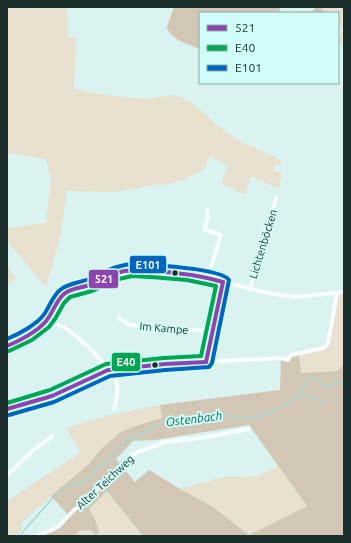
<svg xmlns="http://www.w3.org/2000/svg" width="351" height="543" viewBox="0 0 351 543" font-family="Ubuntu,sans-serif">
	<style>
		.green { fill: #e8e1d0 }
		.forest { fill: #d1c7b4; fill-rule: evenodd }
		.lines { fill: none; stroke-linecap: round; stroke-linejoin: round }
		.stream { stroke: #a7d8d3; stroke-width: 1.5 }
		.minor { stroke: #f9fdfd; stroke-width: 4 }
		.bus-1-casing { stroke: #d0fdf8; stroke-width: 7 }
		.bus-2-casing { stroke: #d0fdf8; stroke-width: 7 }
		.bus-3-casing { stroke: #d0fdf8; stroke-width: 7 }
		.bus-1 { stroke: #8e44ad; stroke-width: 4 }
		.bus-2 { stroke: #00a651; stroke-width: 4 }
		.bus-3 { stroke: #0065bd; stroke-width: 4 }
		.bus-dot { fill: #1c2e2c; stroke: #d0fdf8; stroke-width: 1.5 }
		.labels { text-anchor: middle; stroke-width: 4; stroke-linejoin: round; paint-order: stroke }
		.street-label { font-size: 11px; fill: #1c2e2c; stroke: #d0fdf8 }
		.water-label { font-size: 12px; font-style: italic; fill: #13645f; stroke: #d0fdf8 }
		.line-badge { stroke: #d0fdf8; stroke-width: 1.5 }
		.badge-label { font-size: 11px; text-anchor: middle; font-weight: bold; fill: #fff }
	</style>
	<rect width="100%" height="100%" fill="#daf2f0"/>
	<!-- green -->
	<g class="green">
		<path d="M7,7H67L68,37H76L74,89L82,91C103,94 125,98 146,99C156,99 167,94 177,96C198,102 211,123 229,134C243,144 260,150 275,157L280,161L282,165L275,164L273,171L282,173L279,189L251,176L245,195L221,183L228,166L209,156L204,170L183,180L165,185H154L116,192L67,191L60,238L46,287L7,241V228L46,223L51,179L46,159L7,153Z"/>
		<polygon points="320,7 344,7 344,29 338,23 338,13 326,13"/>
		<polygon points="344,30 344,46 338,42 338,37"/>
		<polygon points="7,266 16,278 7,286"/>
		<polygon points="344,292 344,365 337,371 301,373 299,354 326,346 337,293"/>
		<polygon points="160,405 162,418 132,427 121,432 100,450 89,464 22,522 22,529 18,536 7,536 7,501 81,452 66,428 110,415"/>
		<polygon points="278,466 307,506 249,535 213,507 180,489 223,477 257,476"/>
		<polygon points="107,491 143,536 74,536 79,530 91,530 94,517 89,509"/>
	</g>
	<!-- forest -->
	<g class="forest">
		<path d="M174,7H281L278,13H200V49C190,45 169,39 167,27Z"/>
		<polygon points="316,7 320,7 326,13 310,13"/>
		<path d="M299,354L301,373L337,371L344,364V536H143L107,491L89,509L94,517L99,532L96,535L91,530L79,531L74,536H41L70,517L51,496L89,464L100,450L121,432L132,427L162,418L160,405L280,390L281,358L288,360L291,355ZM249,425L307,506L249,535L213,507L180,489L149,470L135,482L116,459L133,441L155,440Z"/>
	</g>
	<g class="lines">
		<!-- stream -->
		<g class="stream">
			<path d="M296,396C305,394 316,397 324,403"/>
			<polyline points="21,534 51,500 66,486 73,484 80,483 87,480 97,468 106,463 123,443 132,438 140,435 160,423 173,419 187,419 224,415 245,418 261,416 275,411 291,400 297,395 308,380 312,378 316,379 319,381 322,384 325,385 344,383"/>
		</g>
		<!-- minor -->
		<g class="minor">
			<polyline points="207,210 208,217 204,229 221,235 208,277"/>
			<polyline points="250,289 276,199"/>
			<polyline points="119,318 128,324 149,328 212,331"/>
			<path d="M47,320C53,322 60,325 65,328C79,337 99,356 108,370"/>
			<path d="M7,346C17,342 43,327 48,319C54,311 56,302 63,295C71,288 83,288 92,284C104,280 114,273 126,270L187,274L208,277L250,289L273,294L295,297L344,292"/>
			<polyline points="206,362 212,331 223,282"/>
			<path d="M114,369C118,385 119,393 114,409"/>
			<polyline points="7,409 52,396 108,370 114,369 165,364 281,358 288,360 291,355 323,348 326,346 328,343 337,293"/>
			<polyline points="7,475 30,453 52,436"/>
			<polyline points="37,536 54,529 60,525 73,511 103,485 124,466 134,454 140,451 165,442 207,437 249,429"/>
		</g>
		<defs>
			<g id="bus-1">
				<path d="M7,346C21,340 41,330 49,317C54,309 57,300 64,294C71,288 81,288 90,285C101,281 111,274 124,271C132,270 140,271 148,271C173,272 199,275 223,282"/>
				<polyline points="206,362 223,282"/>
				<polyline points="7,409 52,396 108,370 165,364 206,362"/>
			</g>
			<polyline id="bus-2" points="7,403 50,390 106,364 164,358 201,356 216,286 187,280 151,277 132,276 119,279 92,291 70,297 64,303 55,319 49,327 32,340 9,351"/>
			<path id="bus-3" d="M7,339C19,334 38,324 45,313C50,305 53,296 60,290C68,283 79,283 89,279C105,272 117,264 136,264C152,265 221,268 229,280L212,363L209,367L165,370L110,376L54,402L9,415"/>
		</defs>
		<!-- bus-1 casing -->
		<use href="#bus-1" class="bus-1-casing"/>
		<!-- bus-2 casing -->
		<use href="#bus-2" class="bus-2-casing"/>
		<!-- bus-3 casing -->
		<use href="#bus-3" class="bus-3-casing"/>
		<!-- bus-1 -->
		<use href="#bus-1" class="bus-1"/>
		<!-- bus-2 -->
		<use href="#bus-2" class="bus-2"/>
		<!-- bus-3 -->
		<use href="#bus-3" class="bus-3"/>
	</g>
	<!-- markers -->
	<g class="bus-dot">
		<circle cx="175" cy="273" r="3.5"/>
		<circle cx="155" cy="365" r="3.5"/>
	</g>
	<g class="labels">
		<!-- street labels -->
		<g class="street-label">
			<text transform="translate(263 244) rotate(-73)" y="4">Lichtenböcken</text>
			<text transform="translate(164 328) rotate(5)" y="4">Im Kampe</text>
			<text transform="translate(105 482) rotate(-43)" y="4">Alter Teichweg</text>
		</g>
		<!-- water labels -->
		<g class="water-label">
			<text transform="translate(194 419) rotate(-7)" y="4">Ostenbach</text>
		</g>
	</g>
	<g class="line-badge">
		<rect x="129" y="255" width="38" height="19" rx="4" fill="#0065bd"/>
		<rect x="88" y="269" width="31" height="20" rx="4" fill="#8e44ad"/>
		<rect x="111" y="352" width="30" height="20" rx="4" fill="#00a651"/>
	</g>
	<g class="badge-label">
		<text x="148" y="269">E101</text>
		<text x="104" y="283">521</text>
		<text x="126" y="366">E40</text>
	</g>
	<!-- border -->
	<rect width="351" height="543" fill="none" stroke="#1c2e2c" stroke-width="16"/>
	<!-- legend -->
	<rect x="199" y="12" width="140" height="72" fill="#d0fdf8" stroke="#88aaa6"/>
	<rect x="207" y="25" width="20" height="6" fill="#8e44ad" stroke="#88aaa6"/>
	<text x="235" y="32" font-size="12" fill="#1c2e2c">521</text>
	<rect x="207" y="45" width="20" height="6" fill="#00a651" stroke="#88aaa6"/>
	<text x="235" y="52" font-size="12" fill="#1c2e2c">E40</text>
	<rect x="207" y="65" width="20" height="6" fill="#0065bd" stroke="#88aaa6"/>
	<text x="235" y="72" font-size="12" fill="#1c2e2c">E101</text>
</svg>
